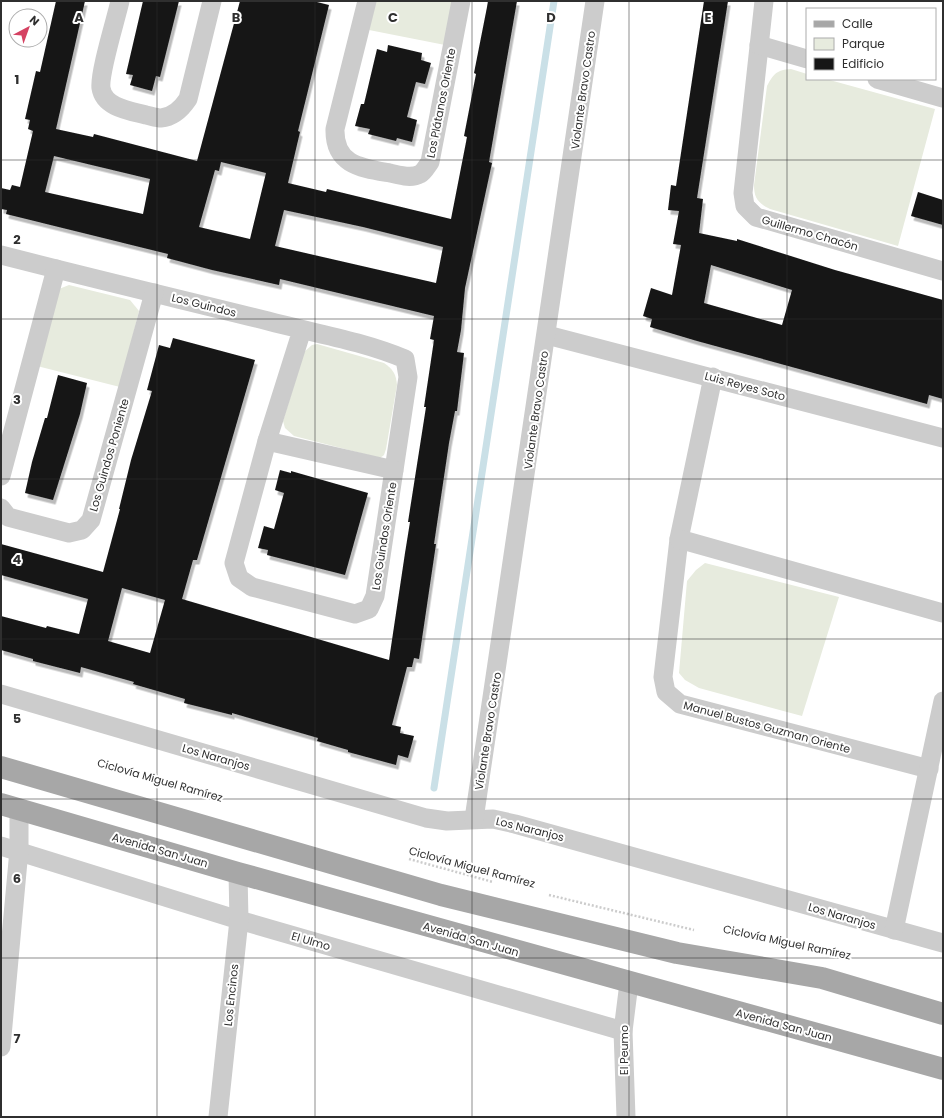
<svg xmlns="http://www.w3.org/2000/svg" width="944" height="1118" viewBox="0 0 944 1118" font-family="Poppins,sans-serif">
	<style>
		.green { fill: #e7ebde }
		.lines { fill: none; stroke-linecap: round; stroke-linejoin: round }
		.stream { stroke: #cae0e7; stroke-width: 7 }
		.building { fill: #161616; fill-rule: evenodd; filter: url(#shadow) }
		.path { stroke: #ccc; stroke-width: 2.5; stroke-dasharray: 2 2; stroke-linecap: butt }
		.minor { stroke: #ccc; stroke-width: 19 }
		.primary { stroke: #a7a7a7; stroke-width: 22 }
		.grid { fill: none; stroke: #2f2f2f; stroke-width: 1; stroke-opacity: 0.55 }
		.labels { text-anchor: middle; stroke-width: 4; stroke-linejoin: round; paint-order: stroke }
		.street-label { font-size: 11px; fill: #2f2f2f; stroke: #fff }
		.grid-label { font-size: 13px; text-anchor: middle; font-weight: bold; fill: #2f2f2f; stroke: #fff; stroke-width: 4; stroke-linejoin: round; paint-order: stroke }
	</style>
	<defs>
		<filter id="shadow"><feDropShadow dx="2.5" dy="4.5" stdDeviation="0" flood-color="#0004"/></filter>
	</defs>
	<rect width="100%" height="100%" fill="#fff"/>
	<!-- green -->
	<g class="green">
		<polygon points="376,1 453,1 445,45 369,30"/>
		<path d="M791,69L807,74V79H826L935,109L898,246L770,209C758,203 754,198 754,185L767,86C774,73 777,70 791,69Z"/>
		<polygon points="69,285 130,300 139,311 120,387 37,366 59,289"/>
		<path d="M317,344L384,363C393,369 396,374 397,385L386,449L384,455L380,458L294,436L285,428L283,421L304,352L312,345Z"/>
		<polygon points="705,563 839,597 802,716 699,688 685,680 679,673 687,581 696,570"/>
	</g>
	<g class="lines">
		<!-- stream -->
		<polyline class="stream" points="434,788 554,1"/>
	</g>
	<!-- building -->
	<g class="building">
		<path d="M56,1H85L56,129L93,137L94,134L197,161L240,1H313L329,5L298,131L300,132L288,183L326,192L327,189L451,219L467,137L464,136L476,74L474,73L487,7L488,1H517L489,162L492,163L465,288L461,330L457,352L464,353L457,411H455L449,443L434,544H436L419,659L414,658L412,667H407L392,725L401,727L400,733L414,736L408,758L398,755L396,765L348,752V750L317,741L318,738L232,713V715L184,703L185,699L133,684L134,682L81,667L80,673L33,661V659L1,650V616L46,628L47,626L79,634L88,599L1,575V544L103,572L120,509H119L131,460L152,391L147,390L159,345L170,348L173,338L255,360L197,560H193L182,599L389,660L405,553L410,522H408L426,407H424L434,340L430,339L434,316L280,279L279,285L212,270L167,258L168,254L6,214L7,210L1,209V188L10,190L12,185L20,187L33,131L28,129L30,120L25,119L36,71L40,72ZM54,156L150,179L143,214L45,192ZM221,162L266,173L250,239L199,227L215,170L219,171ZM284,210L363,227L443,247L436,283L275,246ZM122,588L165,600L150,653L108,641Z"/>
		<polygon points="143,1 179,1 160,77 156,76 152,91 130,85 133,75 126,74"/>
		<path d="M704,1H728L697,198L703,199L699,233L737,241V239L835,270L943,300V399L929,395L927,404L697,341L650,327L652,319L643,316L651,288L672,295L681,245L673,244L679,211L668,210L671,185L676,186ZM711,265L792,290L782,325L704,303Z"/>
		<polygon points="388,45 422,53 421,60 431,63 425,84 416,82 407,117 417,120 412,142 397,138 396,141 368,134 370,129 355,126 361,104 364,104 377,49 387,52"/>
		<polygon points="918,192 943,200 943,225 911,216"/>
		<polygon points="58,375 87,383 80,414 53,500 25,493 32,462 45,418 47,418"/>
		<polygon points="280,470 291,473 291,471 368,493 345,575 267,555 268,550 258,548 264,526 274,529 284,493 275,490"/>
	</g>
	<g class="lines">
		<!-- path -->
		<g class="path">
			<polyline points="409,859 493,882"/>
			<polyline points="549,895 694,930"/>
		</g>
		<!-- minor -->
		<g class="minor">
			<path d="M120,1C116,19 99,73 101,88C104,108 131,111 146,115C151,116 157,118 161,118C173,117 182,108 188,99L212,1"/>
			<path d="M367,1L335,129C334,165 361,168 390,173C399,175 411,179 420,174C424,172 427,166 430,162L461,1"/>
			<polyline points="764,1 743,193 745,206 756,217 943,271"/>
			<polyline points="759,45 807,59"/>
			<polyline points="877,79 943,98"/>
			<path d="M1,255C90,278 179,299 268,321C314,333 362,341 405,359L408,377L375,596L369,609L355,614L252,587L239,578L234,563L267,441L302,330"/>
			<polyline points="547,335 943,438"/>
			<polyline points="713,377 679,539 663,677 666,692 680,704 929,769"/>
			<polyline points="267,441 394,470"/>
			<polyline points="1,476 56,269"/>
			<polyline points="1,508 8,517 69,533 82,530 91,520 154,293"/>
			<polyline points="679,539 943,613"/>
			<polyline points="1,694 426,818 447,821 493,819 515,824 943,943"/>
			<polyline points="474,819 595,1"/>
			<polyline points="1,846 239,920 623,1031"/>
			<polyline points="894,930 943,701"/>
			<polyline points="1,1047 19,850 19,809"/>
			<polyline points="218,1117 239,920 238,873"/>
			<polyline points="626,1117 623,1031 629,983"/>
		</g>
		<!-- primary -->
		<g class="primary">
			<polyline points="1,767 441,895 677,953 822,978 943,1014"/>
			<polyline points="1,804 238,873 943,1069"/>
		</g>
	</g>
	<!-- grid -->
	<path class="grid" d="M157,1V1117M315,1V1117M472,1V1117M629,1V1117M787,1V1117M1,160H943M1,319H943M1,479H943M1,639H943M1,799H943M1,958H943"/>
	<g class="labels">
		<!-- street labels -->
		<g class="street-label">
			<text transform="translate(583 90) rotate(-82)" y="4">Violante Bravo Castro</text>
			<text transform="translate(441 103) rotate(-79)" y="4">Los Plátanos Oriente</text>
			<text transform="translate(810 233) rotate(16)" y="4">Guillermo Chacón</text>
			<text transform="translate(204 305) rotate(14)" y="4">Los Guindos</text>
			<text transform="translate(745 386) rotate(15)" y="4">Luis Reyes Soto</text>
			<text transform="translate(536 410) rotate(-82)" y="4">Violante Bravo Castro</text>
			<text transform="translate(109 455) rotate(-74)" y="4">Los Guindos Poniente</text>
			<text transform="translate(384 536) rotate(-81)" y="4">Los Guindos Oriente</text>
			<text transform="translate(767 727) rotate(15)" y="4">Manuel Bustos Guzman Oriente</text>
			<text transform="translate(488 731) rotate(-81)" y="4">Violante Bravo Castro</text>
			<text transform="translate(216 757) rotate(16)" y="4">Los Naranjos</text>
			<text transform="translate(160 780) rotate(16)" y="4">Ciclovía Miguel Ramírez</text>
			<text transform="translate(530 829) rotate(14)" y="4">Los Naranjos</text>
			<text transform="translate(160 850) rotate(16)" y="4">Avenida San Juan</text>
			<text transform="translate(472 867) rotate(15)" y="4">Ciclovía Miguel Ramírez</text>
			<text transform="translate(842 916) rotate(16)" y="4">Los Naranjos</text>
			<text transform="translate(471 939) rotate(16)" y="4">Avenida San Juan</text>
			<text transform="translate(311 941) rotate(16)" y="4">El Ulmo</text>
			<text transform="translate(787 942) rotate(12)" y="4">Ciclovía Miguel Ramírez</text>
			<text transform="translate(231 995) rotate(-84)" y="4">Los Encinos</text>
			<text transform="translate(784 1025) rotate(15)" y="4">Avenida San Juan</text>
			<text transform="translate(624 1050) rotate(-90)" y="4">El Peumo</text>
		</g>
	</g>
	<g class="grid-label">
		<text x="79" y="22">A</text>
		<text x="236" y="22">B</text>
		<text x="393" y="22">C</text>
		<text x="551" y="22">D</text>
		<text x="708" y="22">E</text>
		<text x="17" y="84">1</text>
		<text x="17" y="244">2</text>
		<text x="17" y="404">3</text>
		<text x="17" y="564">4</text>
		<text x="17" y="723">5</text>
		<text x="17" y="883">6</text>
		<text x="17" y="1043">7</text>
	</g>
	<!-- border -->
	<rect width="944" height="1118" fill="none" stroke="#2f2f2f" stroke-width="4"/>
	<!-- legend -->
	<rect x="806" y="8" width="130" height="72" fill="#ffffff" stroke="#acacac"/>
	<rect x="814" y="21" width="20" height="6" fill="#a7a7a7" stroke="#acacac"/>
	<text x="842" y="28" font-size="12" fill="#2f2f2f">Calle</text>
	<rect x="814" y="38" width="20" height="12" fill="#e7ebde" stroke="#acacac"/>
	<text x="842" y="48" font-size="12" fill="#2f2f2f">Parque</text>
	<rect x="814" y="58" width="20" height="12" fill="#161616" stroke="#acacac"/>
	<text x="842" y="68" font-size="12" fill="#2f2f2f">Edificio</text>
	<!-- north arrow -->
	<g transform="translate(28 28) rotate(41)"><circle r="19" fill="#ffffff" stroke="#acacac"/>
	<path d="M0-3L7 15L0 10L-7 15Z" fill="#d54262"/>
	<text y="-6" font-size="11" font-weight="bold" text-anchor="middle" fill="#2f2f2f">N</text>
	</g>
</svg>
